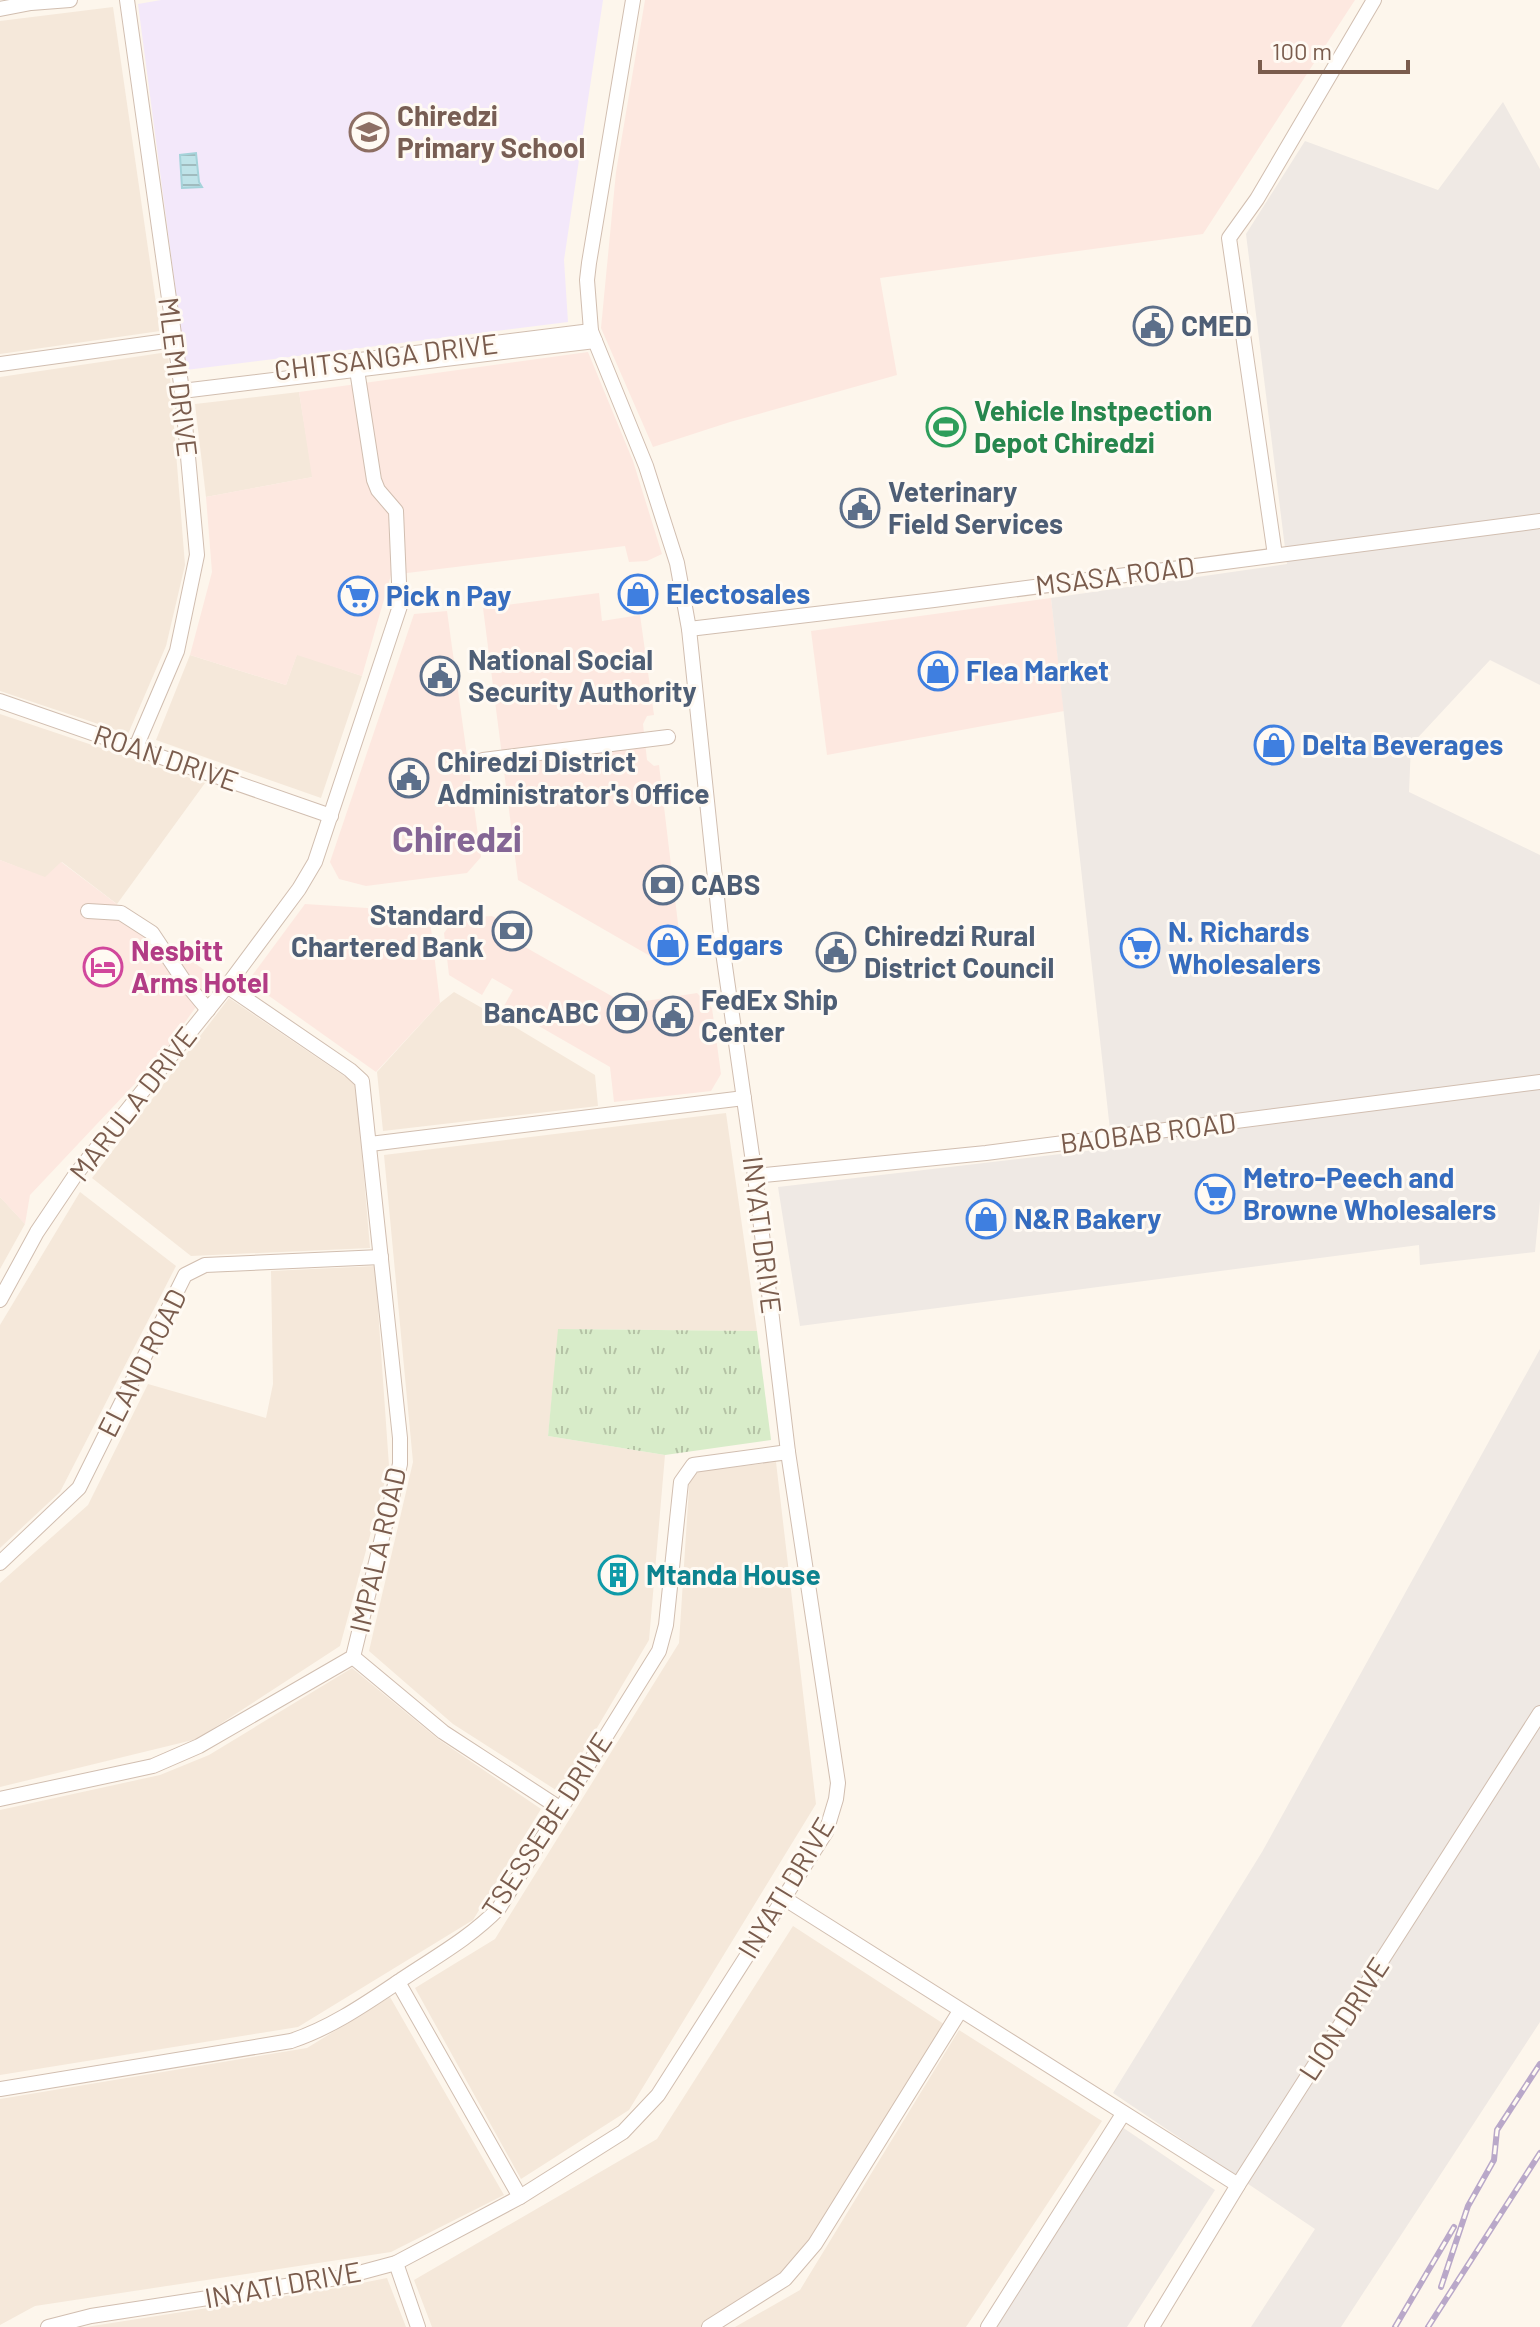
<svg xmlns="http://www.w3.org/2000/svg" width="1540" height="2327" viewBox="0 0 1540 2327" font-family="Barlow,sans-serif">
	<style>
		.residential { fill: #f5e8da }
		.commercial { fill: #fde8e0 }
		.industrial { fill: #efe9e4 }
		.education { fill: #f3e8fa }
		.park { fill: url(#park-tufts) }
		.water { fill: url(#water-rules); stroke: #a5d3da; stroke-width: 2 }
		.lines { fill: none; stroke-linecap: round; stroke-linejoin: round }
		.minor-casing { stroke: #d1beb0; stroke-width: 16 }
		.minor { stroke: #fff; stroke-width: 14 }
		.rail-casing { stroke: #b9a8c9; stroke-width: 6 }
		.rail { stroke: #fffaf3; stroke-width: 3; stroke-dasharray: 9; stroke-linecap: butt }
		.labels { text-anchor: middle; stroke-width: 6; stroke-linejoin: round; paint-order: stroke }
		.education-label { font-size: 28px; font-weight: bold; fill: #785e54; stroke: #fffaf3; text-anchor: start }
		.service-label { font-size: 28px; font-weight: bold; fill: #4e5e75; stroke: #fffaf3; text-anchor: start }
		.street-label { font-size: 28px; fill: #7a5c4d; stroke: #fffaf3 }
		.leisure-label { font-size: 28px; font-weight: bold; fill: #27864d; stroke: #fffaf3; text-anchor: start }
		.shop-label { font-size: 28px; font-weight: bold; fill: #366cbe; stroke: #fffaf3; text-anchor: start }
		.hotel-label { font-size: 28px; font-weight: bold; fill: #b23c85; stroke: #fffaf3; text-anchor: start }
		.culture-label { font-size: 28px; font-weight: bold; fill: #0d838f; stroke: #fffaf3; text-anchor: start }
		.district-label { font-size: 36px; font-weight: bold; fill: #846695; stroke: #fffaf3 }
	</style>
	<defs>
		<pattern id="park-tufts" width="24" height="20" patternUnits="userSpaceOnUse" patternTransform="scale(2)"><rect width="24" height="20" fill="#d8ecc9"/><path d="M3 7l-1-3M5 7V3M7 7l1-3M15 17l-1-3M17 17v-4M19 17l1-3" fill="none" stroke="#b4c2a5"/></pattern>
		<pattern id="water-rules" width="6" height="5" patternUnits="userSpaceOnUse" patternTransform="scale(2)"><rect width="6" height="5" fill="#bfe3e8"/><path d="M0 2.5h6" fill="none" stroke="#a0bbbe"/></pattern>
	</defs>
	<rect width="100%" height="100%" fill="#fdf6ec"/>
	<!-- residential -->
	<g class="residential">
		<polygon points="113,7 160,331 0,354 0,21"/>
		<polygon points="168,352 185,565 166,646 128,734 0,691 0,377"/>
		<polygon points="299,392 313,477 206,497 195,404"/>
		<polygon points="297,654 362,676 321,798 156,740 190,655 286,685"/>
		<polygon points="0,714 205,783 117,904 62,862 45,878 0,860"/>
		<polygon points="454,992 489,1012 498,1023 510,1024 595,1075 598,1106 383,1131 377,1072 440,1003"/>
		<polygon points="229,998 356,1084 370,1248 191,1256 92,1178"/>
		<polygon points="726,1113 757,1331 559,1329 548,1436 665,1455 649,1640 559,1792 453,1724 369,1651 413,1462 384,1155"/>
		<polygon points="80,1192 176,1266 60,1492 0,1548 0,1325"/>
		<polygon points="0,1197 25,1224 0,1269"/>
		<polygon points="375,1266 389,1466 340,1646 197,1739 0,1787 0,1583 88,1505 148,1384 266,1418 273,1384 271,1271"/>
		<polygon points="776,1462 816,1804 629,2110 521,2179 415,1988 495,1939 679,1643 690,1472"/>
		<polygon points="352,1668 438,1739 541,1809 473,1920 298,2027 0,2075 0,1810 160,1775 209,1755"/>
		<polygon points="793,1926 950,2028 794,2275 713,2327 432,2327 414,2280 657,2139"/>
		<polygon points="390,1997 504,2195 391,2252 35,2306 0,2325 0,2099 307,2048"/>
		<polygon points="959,2030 1102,2121 966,2327 735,2327 800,2290"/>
		<polygon points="387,2278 406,2327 86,2327 337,2288"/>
	</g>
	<!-- commercial -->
	<g class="commercial">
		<polygon points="645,0 1355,0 1203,234 880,278 897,375 730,422 653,447 601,328 616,172"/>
		<polygon points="588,352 633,461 662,554 647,561 629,562 625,546 391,575 362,676 297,655 286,685 190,655 212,572 206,497 312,477 299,392"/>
		<polygon points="599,593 602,621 640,615 654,715 647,716 643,724 647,760 654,766 659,765 682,957 657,960 518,880 483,608"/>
		<polygon points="1051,598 1064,711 827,755 811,631"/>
		<polygon points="447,611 481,857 467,873 366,886 339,879 330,862 414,614"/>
		<polygon points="0,860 45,877 61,862 216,979 160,1057 30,1195 25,1224 0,1197"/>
		<polygon points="305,904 429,912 440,1003 376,1072 248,981"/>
		<polygon points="492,916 523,934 518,943 638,1011 639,1002 697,993 712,1008 721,1074 711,1091 614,1102 610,1067 504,1006 513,990 492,978 482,995 449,975 444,933 455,918"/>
	</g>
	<!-- industrial -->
	<g class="industrial">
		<polygon points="1503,102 1540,169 1540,685 1490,660 1411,745 1409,792 1540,855 1540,1201 1535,1252 1420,1265 1419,1245 800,1326 778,1187 1112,1148 1051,598 1287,564 1246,234 1305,141 1438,190"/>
		<polygon points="1540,1349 1540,2022 1341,2327 1251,2327 1315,2229 1113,2093 1262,1852"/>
		<polygon points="1122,2127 1215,2190 1127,2327 996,2327"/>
	</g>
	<!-- education -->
	<polygon class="education" points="161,0 603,0 564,260 568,322 186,370 138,4"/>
	<!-- park -->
	<polygon class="park" points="558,1329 757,1331 771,1440 665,1455 548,1436"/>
	<!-- water -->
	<polygon class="water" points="196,153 199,182 202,187 182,188 180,155"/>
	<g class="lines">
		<defs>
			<g id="minor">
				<polyline points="127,0 182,391 197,555 177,651 136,747"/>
				<polyline points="0,9 31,3 70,0"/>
				<polyline points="0,364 174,340"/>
				<polyline points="320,365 591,331"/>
				<polyline points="182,391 595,341"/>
				<polyline points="1275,555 1229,238 1257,199 1374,0"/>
				<polyline points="689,629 934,600 1540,521"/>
				<polyline points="0,701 331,816"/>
				<polyline points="483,760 668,737"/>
				<polyline points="88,911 121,913 152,933 184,981 208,1010"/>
				<polyline points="370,1144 744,1098"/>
				<polyline points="755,1176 986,1153 1540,1082"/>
				<polyline points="0,1300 37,1232 76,1174 227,986 299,889 315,862 400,606 396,511 378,490 374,480 357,370"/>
				<polyline points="0,1563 79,1488 185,1275 205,1265 381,1257"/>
				<polyline points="353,1657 443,1732 561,1809"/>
				<polyline points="0,1799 153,1766 199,1746 353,1657 400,1464 400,1438 362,1081 350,1070 227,986"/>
				<polyline points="782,1897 1238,2185"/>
				<polyline points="398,1982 520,2197"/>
				<path d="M0,2089L291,2041C333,2027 368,2002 404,1978C437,1956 471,1937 499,1908L659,1651L666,1625L681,1482L693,1465L788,1452"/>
				<polyline points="396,2263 418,2327"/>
				<polyline points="48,2327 91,2316 344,2277 396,2263 520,2197 623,2132 658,2095 826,1832 836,1799 838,1783 788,1452 755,1176 722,945 689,629 677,563 646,466 591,331 587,280 589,263 633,0"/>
				<polyline points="709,2327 785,2279 815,2244 960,2011"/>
				<polyline points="988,2327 1123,2114"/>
				<polyline points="1152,2327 1238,2185 1540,1713"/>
			</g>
		</defs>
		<!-- minor casing -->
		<use href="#minor" class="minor-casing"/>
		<!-- minor -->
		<use href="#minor" class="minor"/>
		<defs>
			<g id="rail">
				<polyline points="1441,2287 1468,2206 1494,2160 1497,2130 1540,2064"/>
				<polyline points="1395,2327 1454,2227"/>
				<polyline points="1428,2327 1540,2153"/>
			</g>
		</defs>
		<!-- rail casing -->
		<use href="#rail" class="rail-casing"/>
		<!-- rail -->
		<use href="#rail" class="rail"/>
	</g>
	<!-- icons -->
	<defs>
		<symbol id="school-ring" viewBox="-11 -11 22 22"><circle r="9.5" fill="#fffaf3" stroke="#8d6e63" stroke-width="1.5"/><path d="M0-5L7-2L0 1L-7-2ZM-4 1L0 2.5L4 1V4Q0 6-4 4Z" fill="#8d6e63"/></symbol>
		<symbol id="civic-ring" viewBox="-11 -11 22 22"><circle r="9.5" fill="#fffaf3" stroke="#5c6f8a" stroke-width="1.5"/><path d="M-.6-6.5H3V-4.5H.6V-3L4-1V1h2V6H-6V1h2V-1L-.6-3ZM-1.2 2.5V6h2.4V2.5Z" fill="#5c6f8a"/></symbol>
		<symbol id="stadium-ring" viewBox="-11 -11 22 22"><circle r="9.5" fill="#fffaf3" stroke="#2e9e5b" stroke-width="1.5"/><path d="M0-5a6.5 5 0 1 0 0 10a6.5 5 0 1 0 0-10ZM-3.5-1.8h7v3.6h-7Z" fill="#2e9e5b"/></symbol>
		<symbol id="shop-ring" viewBox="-11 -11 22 22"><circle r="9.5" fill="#fffaf3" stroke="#3f7fe0" stroke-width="1.5"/><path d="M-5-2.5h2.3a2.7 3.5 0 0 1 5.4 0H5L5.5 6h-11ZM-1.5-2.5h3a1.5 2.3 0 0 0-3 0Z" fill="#3f7fe0"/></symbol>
		<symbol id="supermarket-ring" viewBox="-11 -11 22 22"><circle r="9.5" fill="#fffaf3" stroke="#3f7fe0" stroke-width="1.5"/><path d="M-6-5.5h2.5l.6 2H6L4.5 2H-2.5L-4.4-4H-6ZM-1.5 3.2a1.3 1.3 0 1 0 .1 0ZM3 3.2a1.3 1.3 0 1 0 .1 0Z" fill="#3f7fe0"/></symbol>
		<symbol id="bank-ring" viewBox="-11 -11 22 22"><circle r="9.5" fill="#fffaf3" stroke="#5c6f8a" stroke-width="1.5"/><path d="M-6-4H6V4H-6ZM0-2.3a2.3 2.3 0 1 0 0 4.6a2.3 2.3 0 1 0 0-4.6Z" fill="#5c6f8a"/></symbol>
		<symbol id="hotel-ring" viewBox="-11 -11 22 22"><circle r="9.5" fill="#fffaf3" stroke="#d1479c" stroke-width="1.5"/><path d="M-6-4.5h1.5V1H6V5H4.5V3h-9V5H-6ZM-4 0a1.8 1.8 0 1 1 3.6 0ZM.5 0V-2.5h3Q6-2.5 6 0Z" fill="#d1479c"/></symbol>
		<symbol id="building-ring" viewBox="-11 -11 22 22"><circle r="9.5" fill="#fffaf3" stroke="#0f9aa8" stroke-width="1.5"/><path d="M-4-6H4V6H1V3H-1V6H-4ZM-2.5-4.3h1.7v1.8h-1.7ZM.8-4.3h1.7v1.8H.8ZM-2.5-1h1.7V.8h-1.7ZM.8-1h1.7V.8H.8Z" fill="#0f9aa8"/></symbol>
	</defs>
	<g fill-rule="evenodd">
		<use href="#school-ring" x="347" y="110" width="44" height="44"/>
		<use href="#civic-ring" x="1131" y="304" width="44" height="44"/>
		<use href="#stadium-ring" x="924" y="405" width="44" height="44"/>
		<use href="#civic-ring" x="838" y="486" width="44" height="44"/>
		<use href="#shop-ring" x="616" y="572" width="44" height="44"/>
		<use href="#supermarket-ring" x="336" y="574" width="44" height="44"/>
		<use href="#shop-ring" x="916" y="649" width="44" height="44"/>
		<use href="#civic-ring" x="418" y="654" width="44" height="44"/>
		<use href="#shop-ring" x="1252" y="723" width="44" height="44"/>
		<use href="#civic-ring" x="387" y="756" width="44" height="44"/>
		<use href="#bank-ring" x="641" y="863" width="44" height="44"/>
		<use href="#bank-ring" x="490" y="909" width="44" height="44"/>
		<use href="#shop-ring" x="646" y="923" width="44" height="44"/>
		<use href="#supermarket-ring" x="1118" y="926" width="44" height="44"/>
		<use href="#civic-ring" x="814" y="930" width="44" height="44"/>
		<use href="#hotel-ring" x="81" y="945" width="44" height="44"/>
		<use href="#bank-ring" x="605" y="991" width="44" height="44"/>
		<use href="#civic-ring" x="651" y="994" width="44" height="44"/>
		<use href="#supermarket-ring" x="1193" y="1172" width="44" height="44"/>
		<use href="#shop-ring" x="964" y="1197" width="44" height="44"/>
		<use href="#building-ring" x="596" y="1553" width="44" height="44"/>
	</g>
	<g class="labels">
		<!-- education labels -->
		<g class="education-label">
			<text x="397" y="126">Chiredzi<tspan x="397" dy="32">Primary School</tspan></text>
		</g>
		<!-- service labels -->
		<g class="service-label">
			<text x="1181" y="336">CMED</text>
			<text x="888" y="502">Veterinary<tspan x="888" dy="32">Field Services</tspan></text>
			<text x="468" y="670">National Social<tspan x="468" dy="32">Security Authority</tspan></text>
			<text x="437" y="772">Chiredzi District<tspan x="437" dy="32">Administrator's Office</tspan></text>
			<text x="691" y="895">CABS</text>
			<text x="484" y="925" text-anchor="end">Standard<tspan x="484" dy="32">Chartered Bank</tspan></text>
			<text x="864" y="946">Chiredzi Rural<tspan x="864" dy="32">District Council</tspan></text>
			<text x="701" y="1010">FedEx Ship<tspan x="701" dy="32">Center</tspan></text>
			<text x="599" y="1023" text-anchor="end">BancABC</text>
		</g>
		<!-- street labels -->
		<g class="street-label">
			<text transform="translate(386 357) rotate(-7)" y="10">CHITSANGA DRIVE</text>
			<text transform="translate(178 377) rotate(83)" y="10">MLEMI DRIVE</text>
			<text transform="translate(1115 576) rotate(-7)" y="10">MSASA ROAD</text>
			<text transform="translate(166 758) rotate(19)" y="10">ROAN DRIVE</text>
			<text transform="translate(133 1104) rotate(-52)" y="10">MARULA DRIVE</text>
			<text transform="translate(1148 1133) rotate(-7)" y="10">BAOBAB ROAD</text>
			<text transform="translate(762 1235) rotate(83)" y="10">INYATI DRIVE</text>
			<text transform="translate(142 1363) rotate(-63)" y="10">ELAND ROAD</text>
			<text transform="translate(378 1550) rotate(-77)" y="10">IMPALA ROAD</text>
			<text transform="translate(547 1825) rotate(-57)" y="10">TSESSEBE DRIVE</text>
			<text transform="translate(786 1888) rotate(-59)" y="10">INYATI DRIVE</text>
			<text transform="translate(1344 2019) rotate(-57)" y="10">LION DRIVE</text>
			<text transform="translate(283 2285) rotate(-10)" y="10">INYATI DRIVE</text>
		</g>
		<!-- leisure labels -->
		<g class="leisure-label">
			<text x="974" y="421">Vehicle Instpection<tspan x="974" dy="32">Depot Chiredzi</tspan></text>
		</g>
		<!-- shop labels -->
		<g class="shop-label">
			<text x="666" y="604">Electosales</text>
			<text x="386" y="606">Pick n Pay</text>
			<text x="966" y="681">Flea Market</text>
			<text x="1302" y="755">Delta Beverages</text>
			<text x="1168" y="942">N. Richards<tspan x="1168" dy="32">Wholesalers</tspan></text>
			<text x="696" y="955">Edgars</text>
			<text x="1243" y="1188">Metro-Peech and<tspan x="1243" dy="32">Browne Wholesalers</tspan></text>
			<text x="1014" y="1229">N&amp;R Bakery</text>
		</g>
		<!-- hotel labels -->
		<g class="hotel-label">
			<text x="131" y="961">Nesbitt<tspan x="131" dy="32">Arms Hotel</tspan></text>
		</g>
		<!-- culture labels -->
		<g class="culture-label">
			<text x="646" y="1585">Mtanda House</text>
		</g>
		<!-- district labels -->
		<g class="district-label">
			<text x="457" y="852">Chiredzi</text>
		</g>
	</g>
	<!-- scale -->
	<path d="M1260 60v12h148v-12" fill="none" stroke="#7a5c4d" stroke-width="4"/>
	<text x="1272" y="60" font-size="24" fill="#7a5c4d" stroke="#fffaf3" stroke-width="6" paint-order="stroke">100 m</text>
</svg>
